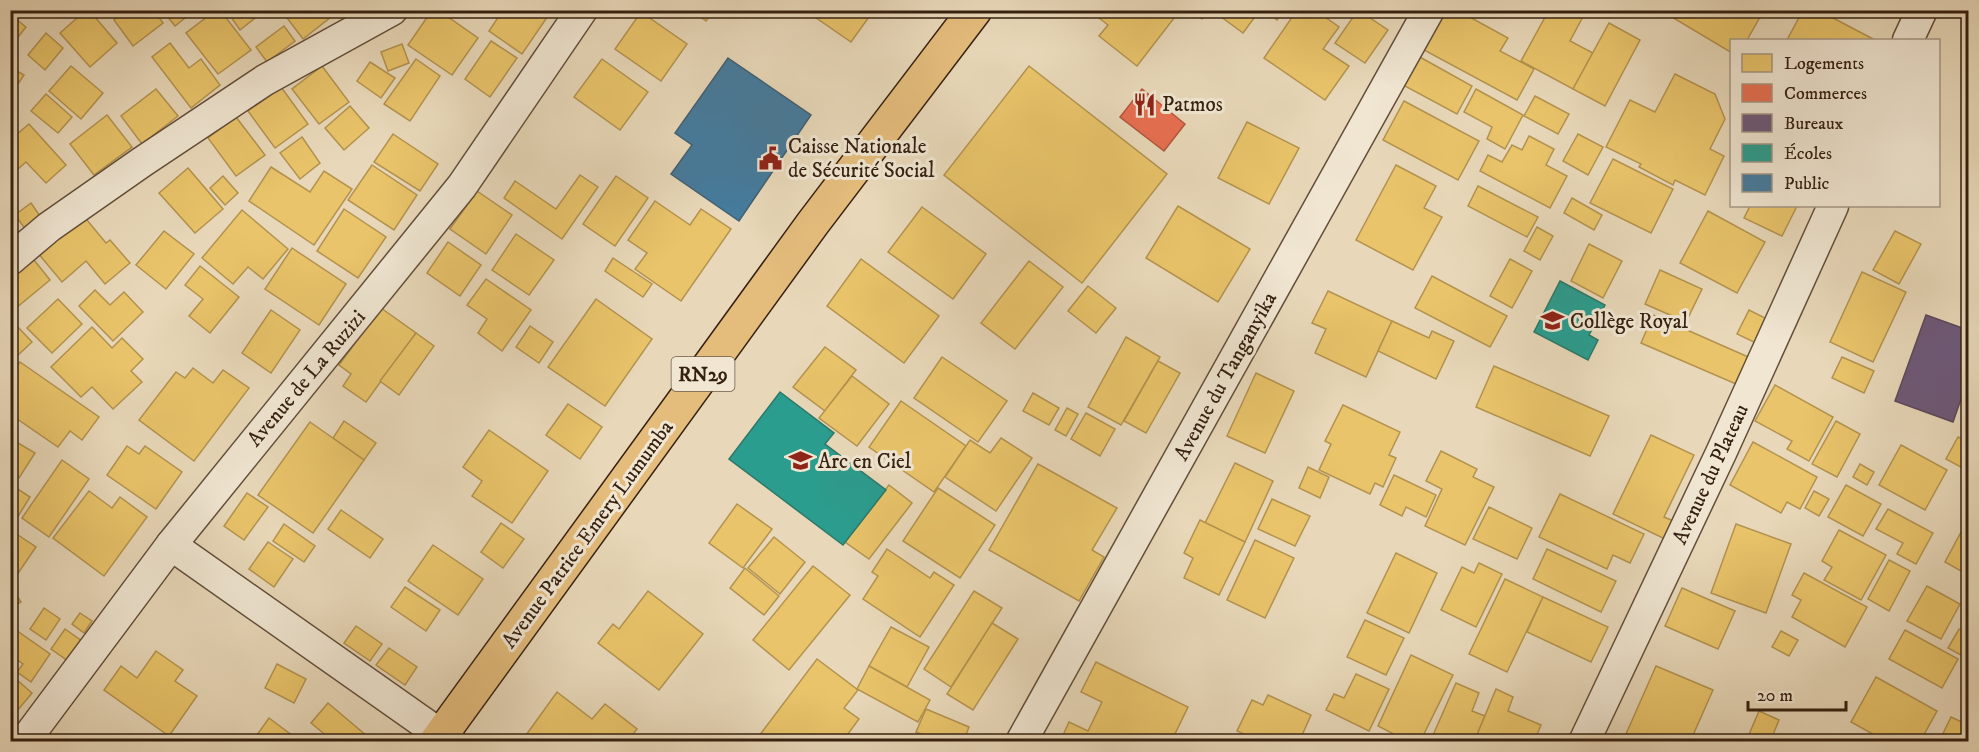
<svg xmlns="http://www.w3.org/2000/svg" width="1979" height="752" viewBox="0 0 1979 752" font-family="'IM FELL DW Pica',serif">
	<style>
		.homes { fill: #e9c46a; stroke: #b3934f; stroke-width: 1.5 }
		.shops { fill: #e76f51; stroke: #b2573e; stroke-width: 1.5 }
		.offices { fill: #6d597a; stroke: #5c485a; stroke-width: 1.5 }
		.schools { fill: #2a9d8f; stroke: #2d7869; stroke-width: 1.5 }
		.public { fill: #457b9d; stroke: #406073; stroke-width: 1.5 }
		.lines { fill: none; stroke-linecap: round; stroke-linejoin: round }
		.street-casing { stroke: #624e3a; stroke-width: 33 }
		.primary-casing { stroke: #352010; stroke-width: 36 }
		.street { stroke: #f0e6d2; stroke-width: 30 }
		.primary { stroke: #e4bc7c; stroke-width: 33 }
		.labels { text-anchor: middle; stroke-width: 6; stroke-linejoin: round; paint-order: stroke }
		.shield { fill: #f0e6d2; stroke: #6d5b4a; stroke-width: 1.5 }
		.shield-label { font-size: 20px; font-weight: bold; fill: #352010 }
		.poi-label { font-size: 21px; fill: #352010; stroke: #f0e6d2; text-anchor: start }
		.street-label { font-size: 21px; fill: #352010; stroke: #f0e6d2 }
	</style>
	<rect width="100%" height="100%" fill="#e8d8b9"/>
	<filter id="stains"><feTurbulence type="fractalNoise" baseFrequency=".00333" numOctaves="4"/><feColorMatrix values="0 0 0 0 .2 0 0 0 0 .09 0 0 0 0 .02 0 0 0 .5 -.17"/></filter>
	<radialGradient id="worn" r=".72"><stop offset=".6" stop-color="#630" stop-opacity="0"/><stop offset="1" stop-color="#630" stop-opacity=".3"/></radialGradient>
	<!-- homes -->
	<g class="homes">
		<polygon points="86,10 89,10 117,43 90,67 60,33"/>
		<polygon points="126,10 154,10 163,23 133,46 114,20"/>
		<polygon points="162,10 195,10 175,26"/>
		<polygon points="216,10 220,10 251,50 218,74 186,33"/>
		<polygon points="226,10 265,10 240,30"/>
		<polygon points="281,10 334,10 336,13 303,39"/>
		<polygon points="432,10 438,10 478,38 452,75 408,45"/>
		<polygon points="503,10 552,10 522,54 489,31"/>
		<polygon points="691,10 714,10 706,21"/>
		<polygon points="810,10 874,10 851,42 809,13"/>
		<polygon points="1089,10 1174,10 1178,13 1137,66 1099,36 1108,25"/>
		<polygon points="1191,10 1208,10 1202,19"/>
		<polygon points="1218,10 1260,10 1243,33 1216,13"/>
		<polygon points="1264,10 1284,10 1277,20"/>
		<polygon points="1297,10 1315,10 1339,27 1323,49 1349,66 1325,100 1264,58"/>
		<polygon points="1358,10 1388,30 1365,63 1335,43"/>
		<polygon points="1446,10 1457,10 1508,38 1500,51 1534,69 1517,100 1424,50"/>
		<polygon points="1549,10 1586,11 1570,41 1593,53 1573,89 1521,61"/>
		<polygon points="1660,10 1764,10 1747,40 1732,40 1732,53"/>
		<polygon points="1803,10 1818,10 1875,40 1787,40"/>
		<polygon points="641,12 687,44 661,81 615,49"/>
		<polygon points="10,14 26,27 10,47"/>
		<polygon points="1609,23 1640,40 1605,106 1573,89"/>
		<polygon points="284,26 295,41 267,62 256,47"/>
		<polygon points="46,33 63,48 45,70 28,55"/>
		<polygon points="491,41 517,58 490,97 465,79"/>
		<polygon points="170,43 189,68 201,59 220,85 191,108 152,57"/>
		<polygon points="402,44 409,63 388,71 381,52"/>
		<polygon points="1418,56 1472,86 1457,114 1403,85"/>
		<polygon points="416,59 440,76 410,121 384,104"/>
		<polygon points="602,59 648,92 620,130 574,97"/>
		<polygon points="370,62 395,78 381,98 357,81"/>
		<polygon points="71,66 103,93 81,119 49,91"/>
		<polygon points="322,66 349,102 319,124 292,89"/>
		<polygon points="1029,66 1167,174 1082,283 944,175"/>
		<polygon points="10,67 24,75 10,96"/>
		<polygon points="1675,74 1715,94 1725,119 1710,149 1724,156 1705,195 1675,180 1673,185 1639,167 1641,164 1606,147 1630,100 1655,112"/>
		<polygon points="281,87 308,124 275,148 248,111"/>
		<polygon points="156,89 178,116 142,144 121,116"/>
		<polygon points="1476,89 1523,115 1505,149 1487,139 1492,127 1464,112"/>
		<polygon points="46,94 72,117 58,133 31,111"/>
		<polygon points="1535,96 1569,114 1558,134 1524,116"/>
		<polygon points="1404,101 1479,141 1458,180 1383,140"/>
		<polygon points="350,106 369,128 344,150 325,128"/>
		<polygon points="107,115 132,147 94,175 70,144"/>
		<polygon points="236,117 265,155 236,176 208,138"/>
		<polygon points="1247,122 1299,148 1269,204 1218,178"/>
		<polygon points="29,124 66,165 46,183 26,162 10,176 10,140"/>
		<polygon points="393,134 438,164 420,191 374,162"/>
		<polygon points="1578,134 1603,147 1588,175 1563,161"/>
		<polygon points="1529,136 1554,149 1546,165 1567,176 1550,208 1480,171 1488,155 1502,162 1512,145 1522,150"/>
		<polygon points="302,137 320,163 300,179 280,153"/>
		<polygon points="1613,159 1673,189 1651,233 1590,203"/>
		<polygon points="372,165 417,195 394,230 348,200"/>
		<polygon points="1396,165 1436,186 1424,208 1442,217 1413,270 1356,240"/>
		<polygon points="271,167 310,192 324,171 352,189 314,245 249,201"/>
		<polygon points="188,168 223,209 195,233 159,193"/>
		<polygon points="580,175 598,187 562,239 504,198 515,181 556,209"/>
		<polygon points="223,176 238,193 225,205 210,188"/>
		<polygon points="616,176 648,198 615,246 583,224"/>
		<polygon points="1478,186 1538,217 1527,237 1468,206"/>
		<polygon points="477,191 512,215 486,254 450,229"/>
		<polygon points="1572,198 1602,215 1594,230 1564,213"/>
		<polygon points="655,201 690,225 701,209 731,229 681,301 635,269 647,253 628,240"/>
		<polygon points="31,203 42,219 26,230 15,215"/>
		<polygon points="1178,206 1250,249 1218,302 1146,258"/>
		<polygon points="1750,206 1797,206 1782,236 1744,218"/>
		<polygon points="922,207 986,254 953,299 888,252"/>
		<polygon points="344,209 386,237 358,278 317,251"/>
		<polygon points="242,210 288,249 263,279 248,267 233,284 202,258"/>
		<polygon points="1708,211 1765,242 1737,293 1680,263"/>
		<polygon points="82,214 106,243 110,240 130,263 105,284 86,261 62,282 37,252"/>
		<polygon points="1537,227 1553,236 1540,260 1524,251"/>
		<polygon points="164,231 194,254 166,289 136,265"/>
		<polygon points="1895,231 1921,244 1899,284 1873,270"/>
		<polygon points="516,234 554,260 529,295 492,270"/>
		<polygon points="448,242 481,265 460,296 427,273"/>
		<polygon points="1589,244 1622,261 1603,298 1571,281"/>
		<polygon points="292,248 346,284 319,325 265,289"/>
		<polygon points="30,255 50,280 10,313 10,272"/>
		<polygon points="613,258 652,284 643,297 605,271"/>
		<polygon points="861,259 939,316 904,363 827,306"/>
		<polygon points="1510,259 1532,271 1512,308 1490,296"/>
		<polygon points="1029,261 1063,287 1015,349 981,323"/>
		<polygon points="200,266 239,297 210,333 189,316 203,299 185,285"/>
		<polygon points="1660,270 1702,289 1686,322 1645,304"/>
		<polygon points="1862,272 1906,292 1873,362 1830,342"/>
		<polygon points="1432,276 1507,316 1490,347 1415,308"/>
		<polygon points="486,279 531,310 502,351 478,333 487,319 467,305"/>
		<polygon points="1088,286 1116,308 1096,333 1068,311"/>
		<polygon points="95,290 110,305 124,292 143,312 113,341 79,306"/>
		<polygon points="1328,291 1392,321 1366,377 1315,353 1326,329 1312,323"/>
		<polygon points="58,299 82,324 52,353 27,328"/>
		<polygon points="596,299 652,339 605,406 548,367"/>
		<polygon points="381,308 416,333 366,402 343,386 351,374 339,365"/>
		<polygon points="271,310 300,330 271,373 242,353"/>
		<polygon points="1749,310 1769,320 1758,344 1737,334"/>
		<polygon points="1653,315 1755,360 1743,387 1641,343"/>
		<polygon points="1392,321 1429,338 1432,331 1454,341 1436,379 1378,351"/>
		<polygon points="16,325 32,342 17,356 10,349 10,330"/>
		<polygon points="530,326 553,342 539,363 516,347"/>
		<polygon points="92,327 112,348 122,338 143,359 131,371 142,382 113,409 92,387 81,397 51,367"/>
		<polygon points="416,333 434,346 399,395 380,381"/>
		<polygon points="1126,337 1160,357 1121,425 1088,407"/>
		<polygon points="825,347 856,370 825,411 793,387"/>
		<polygon points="942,357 1007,401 978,442 914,398"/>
		<polygon points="1842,357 1874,371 1864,393 1832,378"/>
		<polygon points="1158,361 1180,373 1146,433 1124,421"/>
		<polygon points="20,362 99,417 82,440 70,431 58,447 10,414 10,375"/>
		<polygon points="1494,366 1609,416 1590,456 1476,407"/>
		<polygon points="193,368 213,383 223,370 249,388 194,461 139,420 176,372 185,378"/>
		<polygon points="1256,373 1294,391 1265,453 1227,436"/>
		<polygon points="852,376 889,404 857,446 819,418"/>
		<polygon points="1775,385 1833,417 1809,461 1787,449 1792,441 1755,421"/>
		<polygon points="1033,393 1059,408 1049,425 1023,411"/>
		<polygon points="901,401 966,446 934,492 869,447"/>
		<polygon points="568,404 602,427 580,459 546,435"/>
		<polygon points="1343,405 1400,432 1389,455 1396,458 1383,487 1375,483 1370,494 1319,470 1331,444 1325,441"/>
		<polygon points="1067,408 1078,414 1066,436 1055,430"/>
		<polygon points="1086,413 1115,429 1100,456 1071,439"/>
		<polygon points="344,421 376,443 364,460 333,438"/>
		<polygon points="1836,421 1860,434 1837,477 1812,464"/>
		<polygon points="310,422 364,460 313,533 258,495"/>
		<polygon points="489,430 548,471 512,523 472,496 482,481 463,467"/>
		<polygon points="1651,435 1694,455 1664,517 1676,522 1667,540 1613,514"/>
		<polygon points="1958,437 1968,442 1968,471 1946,459"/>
		<polygon points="1001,438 1032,458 996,511 945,477 970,440 990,453"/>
		<polygon points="13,440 35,453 19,478 10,472 10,443"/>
		<polygon points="1753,442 1817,477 1800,509 1787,502 1781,513 1730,485"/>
		<polygon points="1901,445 1947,470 1925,510 1879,485"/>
		<polygon points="127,446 139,454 145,446 182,472 156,509 107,475"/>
		<polygon points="1441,451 1477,469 1473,477 1494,487 1465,545 1425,526 1442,489 1426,481"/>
		<polygon points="62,460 89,479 49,537 22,518"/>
		<polygon points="1235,463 1273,481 1245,542 1205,523"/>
		<polygon points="1038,464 1117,508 1092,550 1104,557 1079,601 989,550"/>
		<polygon points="1860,464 1874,472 1867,485 1853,477"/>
		<polygon points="1308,467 1329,477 1320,498 1299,488"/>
		<polygon points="1394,475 1436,495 1426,517 1406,507 1402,516 1380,505"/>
		<polygon points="10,484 30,497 17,518 10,514"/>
		<polygon points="889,485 912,503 869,559 845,542"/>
		<polygon points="1846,485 1881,504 1863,536 1828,517"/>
		<polygon points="938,488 995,525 960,578 903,541"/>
		<polygon points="89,491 112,508 120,497 147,517 104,576 53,538"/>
		<polygon points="1814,491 1829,499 1819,516 1805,508"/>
		<polygon points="247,493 268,507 244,540 224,526"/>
		<polygon points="1560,494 1644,534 1630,563 1613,555 1607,569 1539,537"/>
		<polygon points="1272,499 1310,516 1295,546 1258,529"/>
		<polygon points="737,504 772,529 743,568 709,543"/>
		<polygon points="1489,507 1532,528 1517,559 1473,539"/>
		<polygon points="1888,509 1933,533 1916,564 1897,554 1903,543 1876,529"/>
		<polygon points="341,510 383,539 370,558 328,529"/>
		<polygon points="1968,519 1968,575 1945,562"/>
		<polygon points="1200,520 1245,542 1219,595 1184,578 1193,558 1184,553"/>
		<polygon points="501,523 524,539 503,568 481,552"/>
		<polygon points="284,524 315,546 304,562 273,541"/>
		<polygon points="1736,524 1791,544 1766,613 1711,593"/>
		<polygon points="1839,530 1886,555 1861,600 1824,580 1832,567 1822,561"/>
		<polygon points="15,533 36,547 10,585 10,539"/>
		<polygon points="774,537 805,562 780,594 748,568"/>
		<polygon points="1255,540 1294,558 1265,618 1227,600"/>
		<polygon points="268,542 293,559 274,587 249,569"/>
		<polygon points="433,545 483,579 458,615 408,581"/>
		<polygon points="887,549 930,578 934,572 954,585 920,637 863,599 878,576 872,572"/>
		<polygon points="1547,549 1616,581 1601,612 1533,579"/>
		<polygon points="1396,553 1437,573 1409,633 1367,613"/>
		<polygon points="1889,560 1910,571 1889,611 1868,599"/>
		<polygon points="1479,563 1502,574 1476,627 1441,610 1462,567 1474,573"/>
		<polygon points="813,566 850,595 789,670 753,640"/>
		<polygon points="745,568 779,596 764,615 730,588"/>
		<polygon points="1804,573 1867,607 1845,647 1792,617 1801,600 1792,595"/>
		<polygon points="1505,579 1543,597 1507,672 1469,654"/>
		<polygon points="1927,586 1960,604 1941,639 1907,621"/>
		<polygon points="405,587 440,610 426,631 391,607"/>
		<polygon points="1682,588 1735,611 1718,649 1665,626"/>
		<polygon points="14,591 21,602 10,608 10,593"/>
		<polygon points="648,591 703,634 659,690 598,643 613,624 619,629"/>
		<polygon points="974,591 1002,608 951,687 924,669"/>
		<polygon points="1543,597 1608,627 1591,662 1527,632"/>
		<polygon points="44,608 60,619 46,640 30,629"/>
		<polygon points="80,613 92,621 84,633 72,624"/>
		<polygon points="1365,620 1404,638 1386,675 1347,657"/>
		<polygon points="992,623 1018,639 973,710 947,694"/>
		<polygon points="356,626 382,644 370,661 344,643"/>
		<polygon points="891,627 929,647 907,687 869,666"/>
		<polygon points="65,629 82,641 68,661 51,649"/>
		<polygon points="1959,629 1968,635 1968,659 1948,648"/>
		<polygon points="16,630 50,654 31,682 17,672 23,664 10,655 10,638"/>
		<polygon points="1905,630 1958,659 1942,688 1889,659"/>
		<polygon points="1781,631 1798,640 1789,656 1772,647"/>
		<polygon points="389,648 417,667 405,685 376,665"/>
		<polygon points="156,651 183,670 175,681 197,696 169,736 104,690 121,666 137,678"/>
		<polygon points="1411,655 1453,675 1420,742 1409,742 1378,726"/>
		<polygon points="817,659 858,690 844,708 859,719 842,742 766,742 759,736"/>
		<polygon points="1096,662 1188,707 1171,742 1060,742 1069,722 1088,731 1102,702 1081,692"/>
		<polygon points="277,664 306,679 294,703 265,688"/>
		<polygon points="869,666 930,700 918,722 857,689"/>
		<polygon points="1656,666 1713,690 1690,742 1645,742 1626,734"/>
		<polygon points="1356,674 1389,689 1369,731 1326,710 1334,694 1344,698"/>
		<polygon points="1876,677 1937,711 1920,742 1887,742 1851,722"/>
		<polygon points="16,679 32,693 17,711 10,705 10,686"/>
		<polygon points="1456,683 1479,693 1472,711 1485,716 1474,742 1430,742"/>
		<polygon points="1496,689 1513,697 1508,711 1541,725 1534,742 1474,742"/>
		<polygon points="557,692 592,719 605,704 637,729 627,742 521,742"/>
		<polygon points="1268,695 1311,715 1299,742 1245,742 1248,736 1237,731 1252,700 1263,705"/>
		<polygon points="328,703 374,742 334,742 311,723"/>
		<polygon points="926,709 969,727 963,742 940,742 916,732"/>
		<polygon points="1759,711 1779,720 1770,742 1736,742 1738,735 1747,739"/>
		<polygon points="1951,717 1968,725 1968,742 1939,742"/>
		<polygon points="269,718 301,742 252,742"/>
	</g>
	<!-- shops -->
	<polygon class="shops" points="1142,89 1185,124 1164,151 1120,117"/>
	<!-- offices -->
	<polygon class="offices" points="1926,315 1968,330 1968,379 1953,422 1895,401"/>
	<!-- schools -->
	<g class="schools">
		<polygon points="1560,281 1605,305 1589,335 1598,340 1588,360 1534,332"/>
		<polygon points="780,392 834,433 825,444 886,490 843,545 729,459"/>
	</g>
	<!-- public -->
	<polygon class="public" points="728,58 811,115 739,221 671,174 692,145 675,133"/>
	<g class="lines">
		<defs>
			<g id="street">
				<polyline points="1908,40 1922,10"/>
				<polyline points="10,260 49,227 142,162 265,80 392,10"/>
				<polyline points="171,545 451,742"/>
				<polyline points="24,742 171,545 462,186 582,10"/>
				<polyline points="1021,742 1429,10"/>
				<polyline points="1584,742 1721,453 1833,206"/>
			</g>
			<polyline id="primary" points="436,742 813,223 975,10"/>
		</defs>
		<!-- street casing -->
		<use href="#street" class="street-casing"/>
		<!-- primary casing -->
		<use href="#primary" class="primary-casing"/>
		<!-- street -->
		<use href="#street" class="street"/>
		<!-- primary -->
		<use href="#primary" class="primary"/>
	</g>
	<!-- icons -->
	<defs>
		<symbol id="restaurant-bare" viewBox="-9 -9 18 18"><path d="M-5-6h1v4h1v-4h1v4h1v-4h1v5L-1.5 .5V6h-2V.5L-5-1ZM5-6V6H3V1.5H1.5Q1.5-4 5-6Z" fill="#8f2418" stroke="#f0e6d2" stroke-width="2.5" paint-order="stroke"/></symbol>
		<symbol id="civic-bare" viewBox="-9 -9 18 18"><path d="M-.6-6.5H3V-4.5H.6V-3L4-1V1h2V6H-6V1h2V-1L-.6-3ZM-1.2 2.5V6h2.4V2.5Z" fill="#8f2418" stroke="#f0e6d2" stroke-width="2.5" paint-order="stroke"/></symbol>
		<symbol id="university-bare" viewBox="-9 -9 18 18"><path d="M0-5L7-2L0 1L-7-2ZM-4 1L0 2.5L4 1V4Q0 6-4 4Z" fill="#8f2418" stroke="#f0e6d2" stroke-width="2.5" paint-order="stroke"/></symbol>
		<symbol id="school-bare" viewBox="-9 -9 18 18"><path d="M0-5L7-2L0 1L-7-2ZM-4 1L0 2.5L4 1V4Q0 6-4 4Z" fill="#8f2418" stroke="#f0e6d2" stroke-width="2.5" paint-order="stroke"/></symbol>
	</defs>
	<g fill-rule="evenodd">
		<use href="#restaurant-bare" x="1128" y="88" width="33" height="33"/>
		<use href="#civic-bare" x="754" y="142" width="33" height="33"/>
		<use href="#university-bare" x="1536" y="304" width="33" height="33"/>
		<use href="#school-bare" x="784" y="444" width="33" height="33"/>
	</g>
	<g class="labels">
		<!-- shield labels -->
		<rect class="shield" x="671.5" y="357" width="63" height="34" rx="4.5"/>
		<g class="shield-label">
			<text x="703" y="381">RN29</text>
		</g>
		<!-- poi labels -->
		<g class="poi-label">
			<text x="1162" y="111">Patmos</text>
			<text x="788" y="153">Caisse Nationale<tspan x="788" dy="24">de Sécurité Social</tspan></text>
			<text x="1570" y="328">Collège Royal</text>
			<text x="818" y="468">Arc en Ciel</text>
		</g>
		<!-- street labels -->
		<g class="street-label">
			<text transform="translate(1225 376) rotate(-61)" y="7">Avenue du Tanganyika</text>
			<text transform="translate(306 378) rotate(-50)" y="7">Avenue de La Ruzizi</text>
			<text transform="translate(1710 474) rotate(-65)" y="7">Avenue du Plateau</text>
			<text transform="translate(587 534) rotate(-54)" y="7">Avenue Patrice Emery Lumumba</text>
		</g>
	</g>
	<!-- margin -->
	<rect width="1979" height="752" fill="none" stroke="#e8d8b9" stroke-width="36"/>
	<rect x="12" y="12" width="1955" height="728" fill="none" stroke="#352010" stroke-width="3"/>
	<rect x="18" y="18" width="1943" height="716" fill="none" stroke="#352010" stroke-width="1.5"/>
	<!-- legend -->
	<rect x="1730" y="39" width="210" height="168" fill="#f0e6d2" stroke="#a59784" stroke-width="1.5"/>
	<rect x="1742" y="54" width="30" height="18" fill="#e9c46a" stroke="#a59784" stroke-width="1.5"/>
	<text x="1784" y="69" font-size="18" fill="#352010">Logements</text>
	<rect x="1742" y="84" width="30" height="18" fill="#e76f51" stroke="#a59784" stroke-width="1.5"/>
	<text x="1784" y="99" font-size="18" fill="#352010">Commerces</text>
	<rect x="1742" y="114" width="30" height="18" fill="#6d597a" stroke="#a59784" stroke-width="1.5"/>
	<text x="1784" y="129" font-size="18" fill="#352010">Bureaux</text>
	<rect x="1742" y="144" width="30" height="18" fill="#2a9d8f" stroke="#a59784" stroke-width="1.5"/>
	<text x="1784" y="159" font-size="18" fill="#352010">Écoles</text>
	<rect x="1742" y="174" width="30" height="18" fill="#457b9d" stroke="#a59784" stroke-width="1.5"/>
	<text x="1784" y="189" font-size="18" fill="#352010">Public</text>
	<!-- scale -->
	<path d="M1748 701v9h98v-9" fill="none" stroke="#352010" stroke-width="3"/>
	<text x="1757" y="701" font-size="18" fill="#352010" stroke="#f0e6d2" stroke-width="4.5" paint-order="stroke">20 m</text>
	<rect width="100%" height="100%" filter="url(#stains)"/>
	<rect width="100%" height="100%" fill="url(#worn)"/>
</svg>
